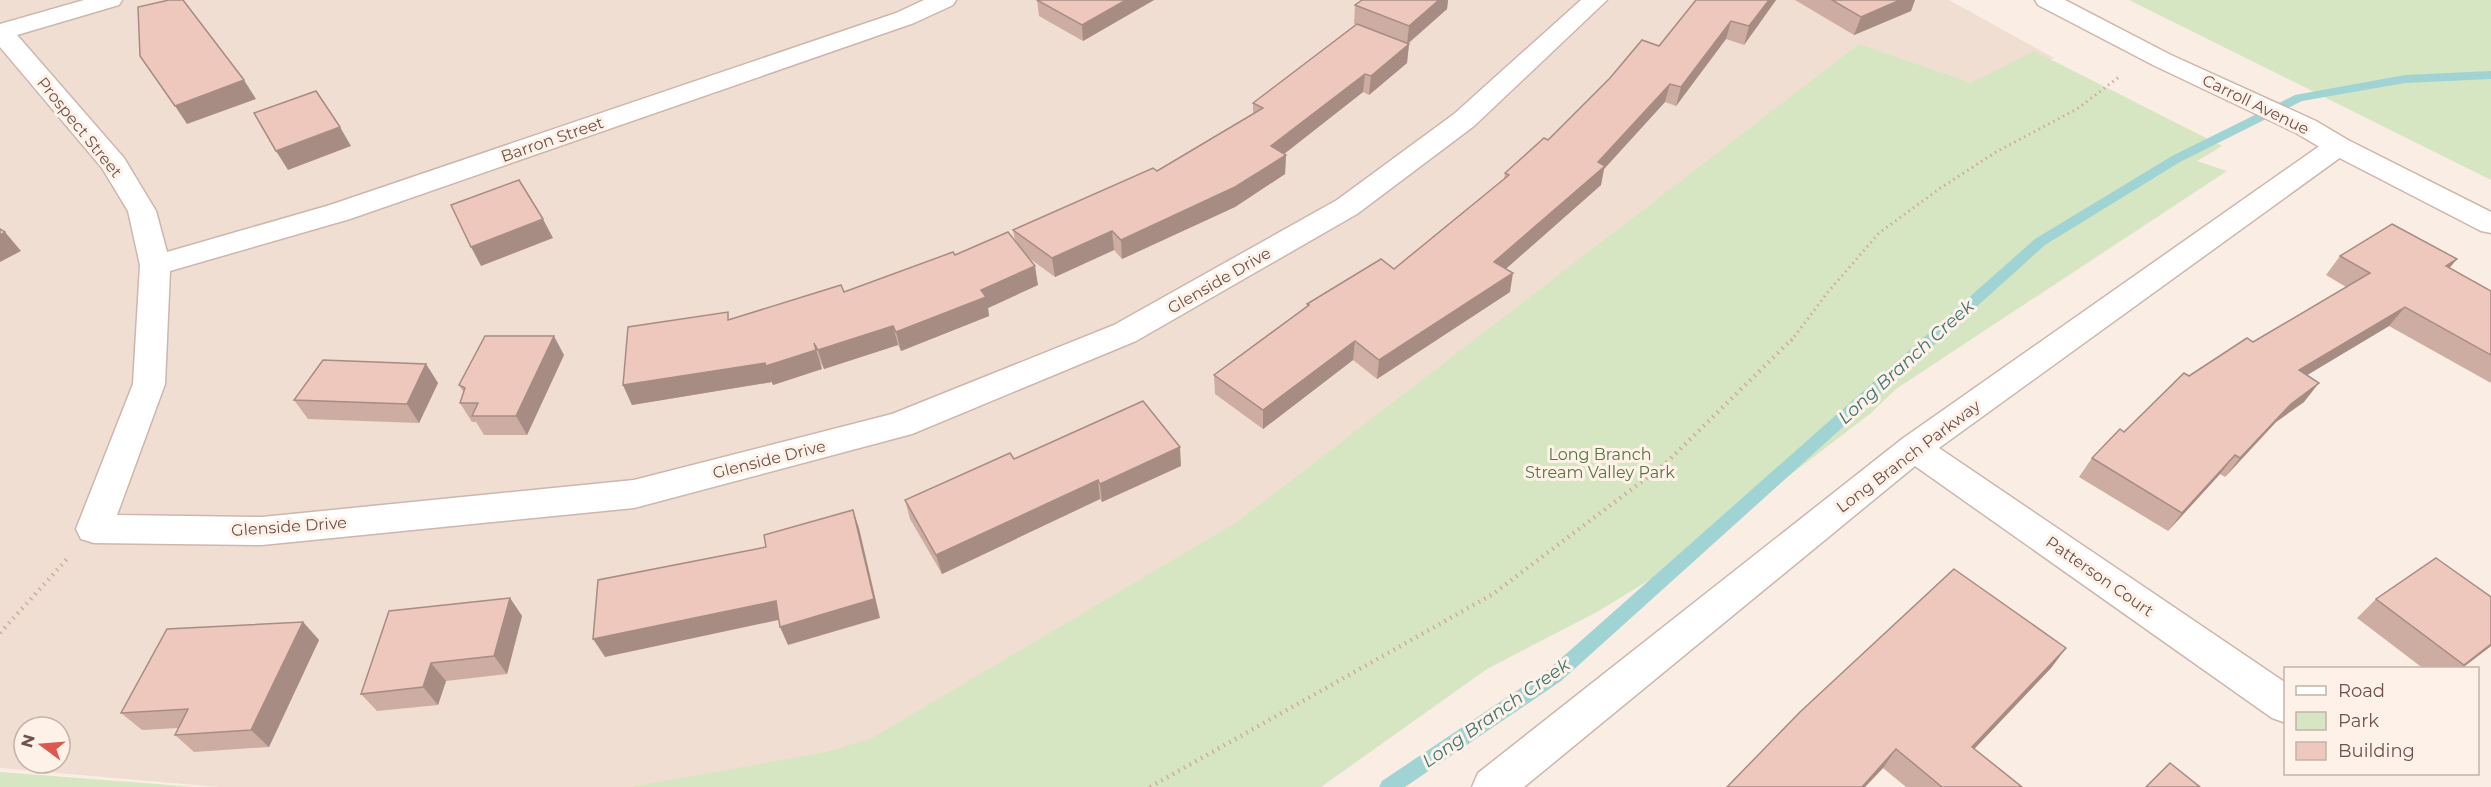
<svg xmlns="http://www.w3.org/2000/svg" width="2491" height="787" viewBox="0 0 2491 787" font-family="Montserrat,sans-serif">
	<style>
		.residential { fill: #f1ded2; fill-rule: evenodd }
		.green { fill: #d7e6c2 }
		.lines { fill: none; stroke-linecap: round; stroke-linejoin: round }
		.stream { fill: #a0d3d3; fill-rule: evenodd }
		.minor-casing { stroke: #cdb6ad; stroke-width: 3 }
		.secondary-casing { stroke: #cfb5ab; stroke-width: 3 }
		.path-far1 { stroke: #d2aba0; stroke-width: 3; stroke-dasharray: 1.5 4; stroke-linecap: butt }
		.path { stroke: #d2aba0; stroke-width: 4.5; stroke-dasharray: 1.5 5; stroke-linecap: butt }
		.minor { fill: #fff; fill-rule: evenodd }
		.secondary { fill: #fff; fill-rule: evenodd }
		.wall { fill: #cdaca2 }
		.shaded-wall { fill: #a78c84 }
		.building { fill: #eec8bc; stroke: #a78c84; stroke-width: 1.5 }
		.labels { text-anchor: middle; stroke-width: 6; stroke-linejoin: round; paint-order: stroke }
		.street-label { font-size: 16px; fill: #70524b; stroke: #fef2e8 }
		.park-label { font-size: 16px; fill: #5a7544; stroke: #fef2e8 }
		.water-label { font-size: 18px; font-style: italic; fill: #407575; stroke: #fef2e8 }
	</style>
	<rect width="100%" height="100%" fill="#faede3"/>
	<!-- residential -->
	<path class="residential" d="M0,0H1949L2054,58L1820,160L1418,444L856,747L680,787H218L0,768ZM24,727H60V763H24Z"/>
	<!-- green -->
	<g class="green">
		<polygon points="2129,0 2491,0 2491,180"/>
		<polygon points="1859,44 1971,83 2034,51 2222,146 2197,161 2227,171 1896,389 1871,413 1669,568 1597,612 1487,669 1321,787 631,787 826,752 872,738 1237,522"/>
		<polygon points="0,772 195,787 0,787"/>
	</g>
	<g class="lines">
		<!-- stream -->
		<polygon class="stream" points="2491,71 2491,79 2405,83 2302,101 2180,162 2045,245 1561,681 1405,787 1379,787 1382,781 1549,669 2035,239 2172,156 2295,95 2405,75"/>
		<defs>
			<g id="minor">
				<polygon points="84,0 122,0 119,5 17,35 124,158 156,211 167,252 330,205 896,13 924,0 956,0 953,5 914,23 350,219 170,271 165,384 117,515 262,517 634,480 892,414 1114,325 1337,200 1454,114 1581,0 1607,0 1474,126 1357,214 1136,341 912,434 634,508 262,545 94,543 81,539 76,529 133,384 140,265 128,211 102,168 0,47 0,24"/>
				<polygon points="2338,138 2348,140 2352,146 2348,152 1939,448 2286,683 2286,723 2272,718 1915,466 1524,787 1472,787 1478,773 1902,439 2328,140"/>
			</g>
			<polygon id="secondary" points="2035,0 2065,0 2171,55 2316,121 2348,140 2491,212 2491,233 2481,231 2328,152 2296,133 2153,65 2038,5"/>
		</defs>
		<!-- minor casing -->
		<use href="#minor" class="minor-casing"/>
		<!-- secondary casing -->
		<use href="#secondary" class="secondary-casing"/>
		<!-- path-far1 -->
		<polyline class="path-far1" points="1791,341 1828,292 1879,233 1939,189 1996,152 2077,109 2119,77"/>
		<!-- path -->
		<g class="path">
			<polyline points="0,633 67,559"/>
			<polyline points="1150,787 1493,594 1665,464 1792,339"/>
		</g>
		<!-- minor -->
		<use href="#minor" class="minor"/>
		<!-- secondary -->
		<use href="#secondary" class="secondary"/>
	</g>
	<!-- wall -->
	<g class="wall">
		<polygon points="1037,0 1154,0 1083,41 1039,16"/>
		<polygon points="1362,0 1448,0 1447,9 1408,44 1409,44 1407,63 1369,95 1363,92 1284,154 1286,155 1285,174 1235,207 1122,259 1114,250 1055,277 1029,258 1038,285 988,308 989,316 901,351 898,345 824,369 820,362 822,369 773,385 772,382 632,405 623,385 731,319 844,292 1015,241 1013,230 1157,171 1253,114 1253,103 1356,24 1354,24 1355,5"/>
		<polygon points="1696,0 1776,0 1744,45 1726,39 1676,106 1665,102 1604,169 1601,185 1505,269 1510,292 1377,379 1353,360 1263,429 1215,394 1214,375 1307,307 1307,304 1394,269 1504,179 1505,173 1548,140 1659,46"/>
		<polygon points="1795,0 1915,0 1911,11 1854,35"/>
		<polygon points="2340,256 2457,259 2449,268 2491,291 2491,383 2389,326 2307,375 2304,402 2276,422 2225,477 2220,474 2168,531 2079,477 2092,458 2189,376 2253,342 2346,287 2326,275"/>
		<polygon points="564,355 527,435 484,435 476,422 472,422 460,403 464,393 459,385"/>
		<polygon points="426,364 438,383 419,423 308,419 294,400"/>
		<polygon points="1014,459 1181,466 1102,502 1100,499 942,574 910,519 905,500"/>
		<polygon points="510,598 522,616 507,674 446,681 438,705 377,711 361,694"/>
		<polygon points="2376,599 2491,646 2461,669 2424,669 2357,618"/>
		<polygon points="303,622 319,640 269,747 194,752 175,735 178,728 142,730 121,713"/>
		<polygon points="2066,648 2051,668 1974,749 2022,787 1906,787 1883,768 1865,787 1727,787"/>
	</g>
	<!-- shaded-wall -->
	<g class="shaded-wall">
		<polygon points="1126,0 1154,0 1083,41 1082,25"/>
		<polygon points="1439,0 1448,0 1447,9 1407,44 1409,26"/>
		<polygon points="1769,0 1776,0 1744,45 1749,26"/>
		<polygon points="1900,0 1915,0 1911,11 1854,35 1861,17"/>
		<polygon points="1731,21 1726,39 1676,106 1681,87"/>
		<polygon points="1409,44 1407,63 1369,95 1371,76"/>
		<polygon points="1365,74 1363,92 1270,165 1271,146"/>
		<polygon points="244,80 256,99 187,124 175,106"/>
		<polygon points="1670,84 1665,102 1604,169 1601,185 1491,282 1494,262 1598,162"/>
		<polygon points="340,127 351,146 288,170 276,151"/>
		<polygon points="1286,155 1285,174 1235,207 1122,259 1121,240"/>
		<polygon points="543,219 553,238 481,266 471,247"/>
		<polygon points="1112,231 1114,250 1055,277 1052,258"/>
		<polygon points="5,232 21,251 0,262 0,235"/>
		<polygon points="2457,259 2441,278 2446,266"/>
		<polygon points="1035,266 1038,285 988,308 989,316 901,351 896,332 981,290"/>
		<polygon points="1513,273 1510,292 1377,379 1379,360"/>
		<polygon points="2405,307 2389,326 2284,389 2299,370"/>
		<polygon points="893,326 898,345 824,369 818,350"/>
		<polygon points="554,336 564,355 527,435 516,416"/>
		<polygon points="1355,341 1353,360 1263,429 1263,410"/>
		<polygon points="814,343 822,369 773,385 766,366"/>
		<polygon points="765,363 772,382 632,405 623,385"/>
		<polygon points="426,364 438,383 419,423 407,404"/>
		<polygon points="2319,383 2304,402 2276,422 2225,477 2240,458 2291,404"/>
		<polygon points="1180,447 1181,466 1102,502 1100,484"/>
		<polygon points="2235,455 2220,474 2168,531 2182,513"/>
		<polygon points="1098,480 1100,499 942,574 936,555"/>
		<polygon points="853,510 859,528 880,618 788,645 780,627"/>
		<polygon points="510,598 522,616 507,674 494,656"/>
		<polygon points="776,601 783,619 605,657 593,639"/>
		<polygon points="303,622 319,640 269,747 251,730"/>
		<polygon points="2491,644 2491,646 2461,669 2460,669"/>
		<polygon points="2066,648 2051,668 1958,766 1972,747"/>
		<polygon points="431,663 446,681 438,705 423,687"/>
		<polygon points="1896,749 1883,768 1865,787 1862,787"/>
	</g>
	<!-- building -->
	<g class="building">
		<polygon points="169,0 183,0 244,80 175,106 140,56 138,7"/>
		<polygon points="1037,0 1126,0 1082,25"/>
		<polygon points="1362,0 1439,0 1409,26 1355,5"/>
		<polygon points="1696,0 1769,0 1749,26 1731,21 1681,87 1670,84 1598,162 1605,166 1494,262 1513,273 1379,360 1355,341 1263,410 1214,375 1309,305 1307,304 1381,259 1394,269 1509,175 1505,173 1544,138 1548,140 1610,78 1642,40 1659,46"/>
		<polygon points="1832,0 1900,0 1861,17"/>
		<polygon points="1357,24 1409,44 1371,76 1365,74 1271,146 1286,155 1235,187 1121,240 1112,231 1052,258 1013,230 1153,168 1157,171 1263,108 1253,103"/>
		<polygon points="316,91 340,127 276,151 254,113"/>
		<polygon points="519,180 543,219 471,247 451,205"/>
		<polygon points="2392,224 2457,259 2446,266 2491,291 2491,355 2405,307 2299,370 2319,383 2291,404 2240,458 2235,455 2182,513 2092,458 2120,429 2124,432 2184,373 2189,376 2247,338 2253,342 2370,273 2340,256"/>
		<polygon points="0,229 5,232 0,235"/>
		<polygon points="1008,232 1035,266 981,290 986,297 896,332 893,326 818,350 814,343 816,350 766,366 765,363 623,385 628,327 728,312 728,320 841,285 844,292 953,252 955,255"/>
		<polygon points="485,336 554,336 516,416 472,416 478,403 460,403 465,388 459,385"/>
		<polygon points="323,360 426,364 407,404 294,400"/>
		<polygon points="1143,401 1180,447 1100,484 1098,480 936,555 905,500 1010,453 1014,459"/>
		<polygon points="853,510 874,599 780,627 776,601 593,639 598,580 766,547 764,535"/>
		<polygon points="2436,558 2491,597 2491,644 2464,665 2376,599"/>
		<polygon points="1954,569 2066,648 1972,747 2022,787 1942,787 1896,749 1862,787 1727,787 1800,712"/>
		<polygon points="510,598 494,656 431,663 423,687 361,694 389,611"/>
		<polygon points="303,622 251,730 175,735 188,709 121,713 167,629"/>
		<polygon points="2170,763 2200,787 2146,787"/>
	</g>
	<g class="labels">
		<!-- street labels -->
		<g class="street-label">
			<text transform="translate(2256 104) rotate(26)" y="6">Carroll Avenue</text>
			<text transform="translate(80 127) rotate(51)" y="6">Prospect Street</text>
			<text transform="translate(552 139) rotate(-19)" y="6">Barron Street</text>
			<text transform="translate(1219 280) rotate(-30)" y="6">Glenside Drive</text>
			<text transform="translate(1908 456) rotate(-37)" y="6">Long Branch Parkway</text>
			<text transform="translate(769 459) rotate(-14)" y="6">Glenside Drive</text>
			<text transform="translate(289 526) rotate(-4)" y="6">Glenside Drive</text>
			<text transform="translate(2100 576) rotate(35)" y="6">Patterson Court</text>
		</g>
		<!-- park labels -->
		<g class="park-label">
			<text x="1600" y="460">Long Branch<tspan x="1600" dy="18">Stream Valley Park</tspan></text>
		</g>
		<!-- water labels -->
		<g class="water-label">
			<text transform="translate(1906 362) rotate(-42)" y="6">Long Branch Creek</text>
			<text transform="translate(1496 713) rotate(-35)" y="6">Long Branch Creek</text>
		</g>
	</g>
	<!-- legend -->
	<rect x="2284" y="667" width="195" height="108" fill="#fef2e8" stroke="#c5b2a9" stroke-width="1.5"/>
	<rect x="2296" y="686" width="30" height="9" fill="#ffffff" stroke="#c5b2a9" stroke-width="1.5"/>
	<text x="2338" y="697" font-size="18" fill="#70524b">Road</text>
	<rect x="2296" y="712" width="30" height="18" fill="#d7e6c2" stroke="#c5b2a9" stroke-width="1.5"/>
	<text x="2338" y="727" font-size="18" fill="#70524b">Park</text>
	<rect x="2296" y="742" width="30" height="18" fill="#eec8bc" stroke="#c5b2a9" stroke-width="1.5"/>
	<text x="2338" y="757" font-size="18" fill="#70524b">Building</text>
	<!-- north arrow -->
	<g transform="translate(42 745) rotate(286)"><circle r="28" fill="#fef2e8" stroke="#c5b2a9" stroke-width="1.5"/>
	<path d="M0-4.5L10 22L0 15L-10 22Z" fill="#dc5950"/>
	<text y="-9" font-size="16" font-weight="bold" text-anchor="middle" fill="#70524b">N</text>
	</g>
</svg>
